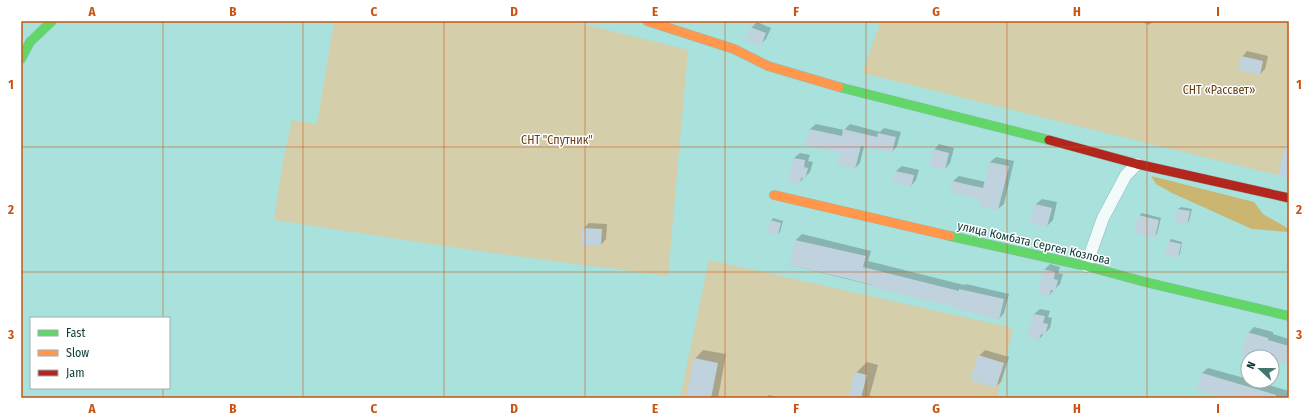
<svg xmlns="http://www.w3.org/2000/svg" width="1310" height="419" viewBox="0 0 1310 419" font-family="'Fira Sans Condensed',sans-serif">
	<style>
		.green { fill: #d4ceaa }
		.forest { fill: #cab571 }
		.shadow { fill: #0003 }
		.building { fill: #c0d2dd }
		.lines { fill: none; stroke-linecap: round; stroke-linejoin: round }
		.street-casing { stroke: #8fbdb9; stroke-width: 13 }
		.fast-casing { stroke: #8fbdb9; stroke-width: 10 }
		.slow-casing { stroke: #8fbdb9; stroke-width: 10 }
		.jam-casing { stroke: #8fbdb9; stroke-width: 10 }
		.street { stroke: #f2fafa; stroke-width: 12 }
		.fast { stroke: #63d668; stroke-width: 9 }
		.slow { stroke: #ff974d; stroke-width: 9 }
		.jam { stroke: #b3261e; stroke-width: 9 }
		.grid { fill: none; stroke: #c75412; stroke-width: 1; stroke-opacity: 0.55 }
		.labels { text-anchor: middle; stroke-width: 3; stroke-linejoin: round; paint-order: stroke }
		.park-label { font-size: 12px; fill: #654219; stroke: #fff }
		.street-label { font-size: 12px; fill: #0b3a36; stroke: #fff }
		.neatline { fill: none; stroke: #c75412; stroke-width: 1.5 }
		.grid-label { font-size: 13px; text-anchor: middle; font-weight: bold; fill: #c75412 }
	</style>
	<rect width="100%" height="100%" fill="#a9e1dc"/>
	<!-- green -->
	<g class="green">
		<polygon points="334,21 571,21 688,50 668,276 471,250 274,220 282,166 292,120 317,124"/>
		<polygon points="881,21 1289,21 1289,178 862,73"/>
		<polygon points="709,260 1013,328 997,398 680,398"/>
	</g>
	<!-- forest -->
	<polygon class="forest" points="1151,176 1254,202 1263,214 1289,229 1289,232 1252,229 1172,193 1156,184"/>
	<!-- shadow -->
	<g class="shadow">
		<polygon points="1140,21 1153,21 1149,25"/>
		<polygon points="757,22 771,28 766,39 760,45 751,28"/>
		<polygon points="1247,51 1268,56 1265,69 1260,74 1242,57"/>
		<polygon points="816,124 844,130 850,124 880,132 884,128 901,132 897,146 892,152 864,146 860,163 855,168 842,152 807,144 810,129"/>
		<polygon points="939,144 954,148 950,163 945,169 934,150"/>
		<polygon points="800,153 810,155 808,161 813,162 810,172 799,183 789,181 794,158"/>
		<polygon points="996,157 1014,161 1004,204 998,209 953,181 959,176 986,182 990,162"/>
		<polygon points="902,166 919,170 916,180 911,186 894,182 896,171"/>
		<polygon points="1042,199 1057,202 1053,220 1047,226 1032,222 1036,204"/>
		<polygon points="1181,207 1192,209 1189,221 1186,224 1178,209"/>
		<polygon points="1142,213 1161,218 1157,234 1155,236 1139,216"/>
		<polygon points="773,218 783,221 780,232 778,234 771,221"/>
		<polygon points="589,223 607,224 606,239 601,245 583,229"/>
		<polygon points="802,234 871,251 868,261 964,285 966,284 1009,294 1004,313 999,319 956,306 790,265 796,240"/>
		<polygon points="1171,239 1182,242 1180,254 1177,257 1169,242"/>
		<polygon points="1050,264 1060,267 1058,273 1063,274 1060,284 1049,295 1044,270"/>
		<polygon points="1040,309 1050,311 1048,317 1052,318 1050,328 1039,339 1029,337 1034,314"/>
		<polygon points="1254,327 1273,332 1273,334 1289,339 1289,363 1272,359 1272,357 1252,357 1248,333"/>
		<polygon points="703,350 726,354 718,398 687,398 695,359"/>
		<polygon points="985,350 1009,357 1001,382 995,387 979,356"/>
		<polygon points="867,362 878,365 869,398 849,398 856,373"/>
		<polygon points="1208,368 1248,379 1248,381 1254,381 1289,391 1289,398 1228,398 1202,373"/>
		<polygon points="769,395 781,398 766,398"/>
		<polygon points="1177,396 1186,398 1175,398"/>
	</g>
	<!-- building -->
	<g class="building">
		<polygon points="750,27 766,33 761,46 746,41"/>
		<polygon points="1241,56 1263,61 1260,75 1238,70"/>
		<polygon points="809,129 842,136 843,129 877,137 878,133 896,137 892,153 861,146 855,169 837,165 840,153 805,145"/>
		<polygon points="1285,146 1289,146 1289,178 1278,175"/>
		<polygon points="933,149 949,153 945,170 929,166"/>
		<polygon points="793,158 805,160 804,167 808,168 805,179 801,178 800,184 788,181"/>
		<polygon points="989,162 1009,166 998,210 979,206 980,200 950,192 952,181 983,188"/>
		<polygon points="895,171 914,175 911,187 892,182"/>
		<polygon points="1035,204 1052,208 1047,227 1030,223"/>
		<polygon points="1178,209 1190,211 1187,225 1174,222"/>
		<polygon points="1138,215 1159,220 1155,238 1134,233"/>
		<polygon points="770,220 781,223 778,235 767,233"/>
		<polygon points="582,228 602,229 601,246 582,245"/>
		<polygon points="795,240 866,256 863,267 959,291 959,289 1004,299 999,320 955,308 955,307 872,287 872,285 845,278 789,265"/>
		<polygon points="1168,241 1181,244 1178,258 1165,255"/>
		<polygon points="1043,269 1055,272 1054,279 1058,280 1055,291 1051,290 1049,296 1038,293"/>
		<polygon points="1033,314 1045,316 1043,323 1048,324 1045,335 1041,334 1039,340 1027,337"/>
		<polygon points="1247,332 1268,338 1268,340 1289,346 1289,364 1272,360 1272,357 1249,357 1241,355"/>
		<polygon points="978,355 1004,363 996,388 970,380"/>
		<polygon points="694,358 718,363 711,398 686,398"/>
		<polygon points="855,372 867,375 861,398 848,398"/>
		<polygon points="1202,373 1276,395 1276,398 1226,398 1197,390"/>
	</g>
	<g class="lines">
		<defs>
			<polyline id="street" points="1086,266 1103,218 1126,175 1137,164"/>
			<g id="fast">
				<polyline points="21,59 30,42 52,21"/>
				<polyline points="839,87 1049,140"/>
				<polyline points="950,236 1086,266 1145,282 1289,316"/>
			</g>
			<g id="slow">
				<polyline points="647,21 734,49 768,66 839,87"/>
				<polyline points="774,195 950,236"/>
			</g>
			<polyline id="jam" points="1049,140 1137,164 1289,198"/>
		</defs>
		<!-- street casing -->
		<use href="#street" class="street-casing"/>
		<!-- fast casing -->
		<use href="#fast" class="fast-casing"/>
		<!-- slow casing -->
		<use href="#slow" class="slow-casing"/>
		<!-- jam casing -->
		<use href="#jam" class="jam-casing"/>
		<!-- street -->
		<use href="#street" class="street"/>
		<!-- fast -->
		<use href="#fast" class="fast"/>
		<!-- slow -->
		<use href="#slow" class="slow"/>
		<!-- jam -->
		<use href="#jam" class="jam"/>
	</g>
	<!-- grid -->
	<path class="grid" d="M163,21V318M303,21V398M444,21V398M585,21V398M725,21V398M866,21V398M1007,21V398M1147,21V398M21,147H1289M21,272H1289M163,388V398"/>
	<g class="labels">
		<!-- park labels -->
		<g class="park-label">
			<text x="1219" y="94">СНТ «Рассвет»</text>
			<text x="557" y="144">СНТ "Спутник"</text>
		</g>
		<!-- street labels -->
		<g class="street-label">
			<text transform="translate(1034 243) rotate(13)" y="4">улица Комбата Сергея Козлова</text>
		</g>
	</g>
	<!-- border -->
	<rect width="1310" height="419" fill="none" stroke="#ffffff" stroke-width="44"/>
	<!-- legend -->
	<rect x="30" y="317" width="140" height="72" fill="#ffffff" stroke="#9db0af"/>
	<rect x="38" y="330" width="20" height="6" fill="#63d668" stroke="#9db0af"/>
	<text x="66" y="337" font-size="12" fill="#0b3a36">Fast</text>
	<rect x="38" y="350" width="20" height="6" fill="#ff974d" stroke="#9db0af"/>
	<text x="66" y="357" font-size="12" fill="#0b3a36">Slow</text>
	<rect x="38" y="370" width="20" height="6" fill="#b3261e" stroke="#9db0af"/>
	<text x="66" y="377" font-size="12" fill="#0b3a36">Jam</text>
	<!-- north arrow -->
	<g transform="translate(1260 369) rotate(292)"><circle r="19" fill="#ffffff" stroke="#9db0af"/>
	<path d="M0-3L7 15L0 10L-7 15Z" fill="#427470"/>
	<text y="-6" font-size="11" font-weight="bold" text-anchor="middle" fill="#0b3a36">N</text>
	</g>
	<rect x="22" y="22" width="1266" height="375" class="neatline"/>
	<g class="grid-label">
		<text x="92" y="16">A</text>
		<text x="233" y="16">B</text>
		<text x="374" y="16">C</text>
		<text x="514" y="16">D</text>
		<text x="655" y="16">E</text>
		<text x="796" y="16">F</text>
		<text x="936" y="16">G</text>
		<text x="1077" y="16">H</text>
		<text x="1218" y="16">I</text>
		<text x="11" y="89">1</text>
		<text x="1299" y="89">1</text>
		<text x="11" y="214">2</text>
		<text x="1299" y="214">2</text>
		<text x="11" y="339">3</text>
		<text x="1299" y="339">3</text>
		<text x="92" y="413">A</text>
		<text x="233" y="413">B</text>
		<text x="374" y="413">C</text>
		<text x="514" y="413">D</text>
		<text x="655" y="413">E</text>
		<text x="796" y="413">F</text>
		<text x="936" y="413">G</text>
		<text x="1077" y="413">H</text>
		<text x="1218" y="413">I</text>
	</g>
</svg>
